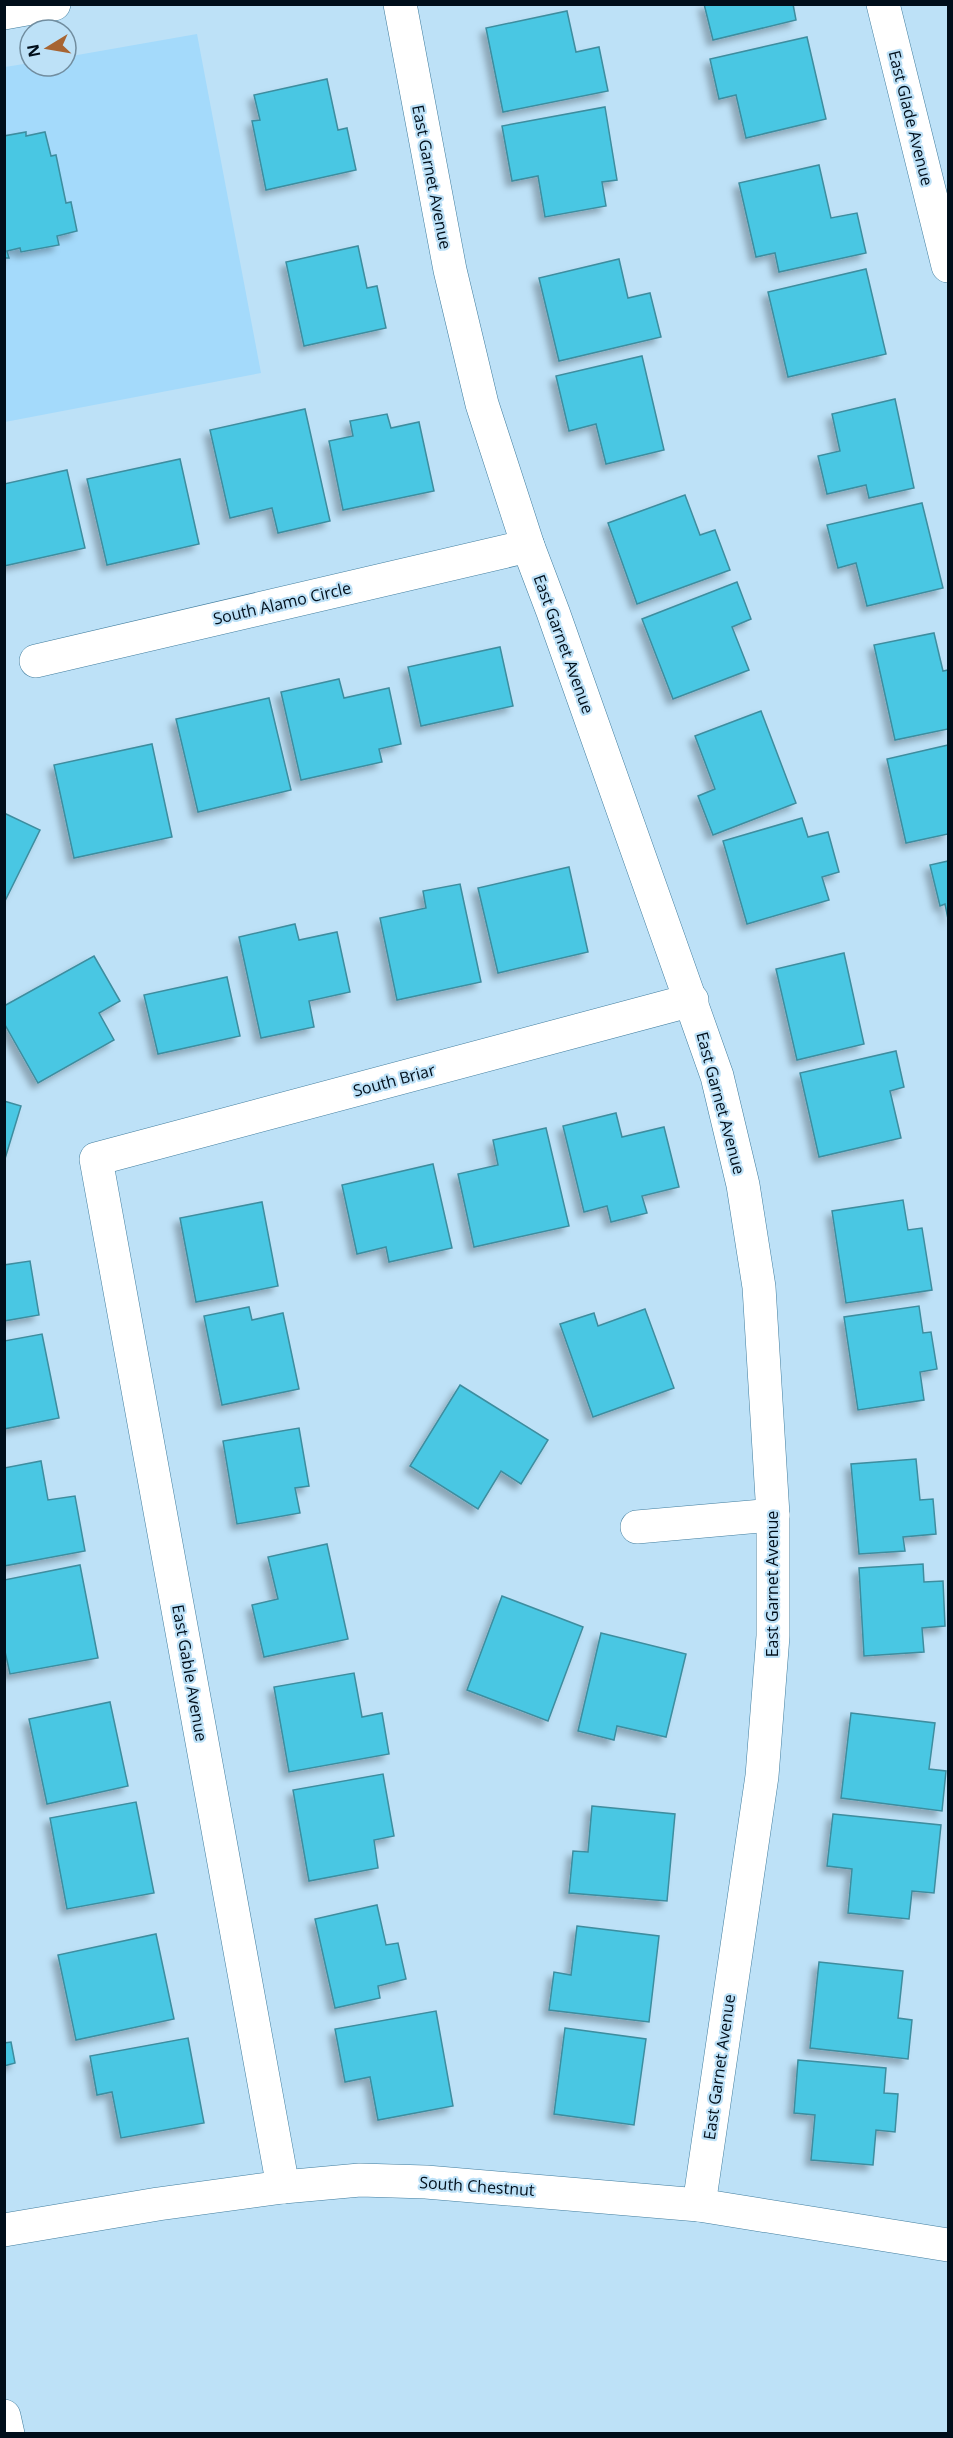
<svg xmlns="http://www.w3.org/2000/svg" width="953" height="2438" viewBox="0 0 953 2438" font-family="'Open Sans',sans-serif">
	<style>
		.built { fill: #a4dafb }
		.building { fill: #49c7e3; stroke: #3e8d9f; stroke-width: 1.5; filter: url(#shadow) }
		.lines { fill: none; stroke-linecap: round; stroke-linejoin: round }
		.minor-casing { stroke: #417d9e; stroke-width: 34 }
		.major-casing { stroke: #417d9e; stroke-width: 34 }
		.minor { stroke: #fff; stroke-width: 33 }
		.major { stroke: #fff; stroke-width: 33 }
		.labels { text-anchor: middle; stroke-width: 4.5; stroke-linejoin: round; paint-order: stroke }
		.street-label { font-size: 16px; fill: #000e1a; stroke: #bde1f7 }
	</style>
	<defs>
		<filter id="shadow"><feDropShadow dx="-5.5" dy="5.5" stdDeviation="3" flood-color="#0004"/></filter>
	</defs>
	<rect width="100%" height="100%" fill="#bde1f7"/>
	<!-- built -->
	<polygon class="built" points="197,34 261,373 5,422 5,67 30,63 30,66 66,66 66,57"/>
	<!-- building -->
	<g class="building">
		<polygon points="704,4 793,4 796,20 713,40"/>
		<polygon points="567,11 576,52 599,47 608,91 503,112 486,28"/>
		<polygon points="807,37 826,119 746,138 736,95 719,99 710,59"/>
		<polygon points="327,79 338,130 347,128 356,170 266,190 252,121 260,120 254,95"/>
		<polygon points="605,107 617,180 602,182 606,206 545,217 538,176 512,181 502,126"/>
		<polygon points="26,132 26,136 45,132 51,156 56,155 66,203 71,202 77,231 57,236 59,245 21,252 20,248 7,251 9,258 4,258 4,136"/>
		<polygon points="819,165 831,218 857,213 866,253 779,272 775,253 756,257 739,183"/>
		<polygon points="358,246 367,288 377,286 386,328 304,346 286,262"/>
		<polygon points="619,259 628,298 650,293 661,337 559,361 539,278"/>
		<polygon points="866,269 886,354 788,377 768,292"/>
		<polygon points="642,356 664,450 606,464 596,424 569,431 556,376"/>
		<polygon points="895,399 914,488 869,498 866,485 827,494 818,456 840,451 832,414"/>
		<polygon points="305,409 330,521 278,533 272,508 230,518 210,430"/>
		<polygon points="387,414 391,428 419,422 434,491 343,510 329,441 353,436 350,421"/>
		<polygon points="180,459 199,544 107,565 87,479"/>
		<polygon points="67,470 85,548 4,566 4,484"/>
		<polygon points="685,495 700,535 715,530 730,570 637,604 608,523"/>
		<polygon points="922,503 943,588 867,606 856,563 838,568 827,525"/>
		<polygon points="737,582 751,619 732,627 749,670 673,699 642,619"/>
		<polygon points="934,633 943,671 948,670 948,729 895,740 874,645"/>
		<polygon points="500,647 513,706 421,726 408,667"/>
		<polygon points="339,679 344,698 389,688 401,744 379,749 382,762 301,780 281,692"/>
		<polygon points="269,698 291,790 198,812 176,719"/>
		<polygon points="761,711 796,803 713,835 698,796 715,789 695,736"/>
		<polygon points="152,744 172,837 74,858 54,765"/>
		<polygon points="948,745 948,834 906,843 887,759"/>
		<polygon points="4,813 40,830 4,903"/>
		<polygon points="802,818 808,837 828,832 839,872 822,877 829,900 747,924 723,841"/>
		<polygon points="948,861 948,919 945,904 940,906 930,865"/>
		<polygon points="569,867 588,952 498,973 478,888"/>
		<polygon points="460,884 481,982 397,1000 380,918 426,908 423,891"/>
		<polygon points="295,924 299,940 337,932 350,992 309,1001 314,1027 261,1038 239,937"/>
		<polygon points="844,953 864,1044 797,1060 776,969"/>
		<polygon points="94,956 120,1001 99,1013 114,1040 38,1083 4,1023 4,1006"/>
		<polygon points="227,977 240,1036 158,1054 144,995"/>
		<polygon points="896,1051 904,1087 890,1091 901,1138 819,1157 800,1073"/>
		<polygon points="4,1101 21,1106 4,1162"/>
		<polygon points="616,1113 622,1137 664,1127 679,1187 642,1196 647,1213 611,1222 607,1206 584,1212 563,1126"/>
		<polygon points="546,1128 569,1226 474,1247 458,1174 498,1165 493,1140"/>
		<polygon points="433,1164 452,1248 389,1262 386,1247 357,1254 342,1185"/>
		<polygon points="903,1200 908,1230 922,1228 932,1290 846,1303 832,1211"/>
		<polygon points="262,1202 278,1286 196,1302 180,1218"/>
		<polygon points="30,1261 39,1315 4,1321 4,1265"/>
		<polygon points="919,1306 923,1333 931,1332 937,1369 920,1372 924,1400 858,1410 844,1317"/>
		<polygon points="249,1307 252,1320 283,1313 299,1389 222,1405 204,1316"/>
		<polygon points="645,1309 674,1388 593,1417 560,1324 594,1313 598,1326"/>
		<polygon points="42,1334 59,1418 4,1429 4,1341"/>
		<polygon points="460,1385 548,1440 521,1484 501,1471 478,1509 410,1466"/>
		<polygon points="299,1428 309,1486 295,1488 300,1513 237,1524 223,1441"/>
		<polygon points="916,1459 920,1500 933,1499 936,1534 903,1537 905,1551 859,1554 851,1464"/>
		<polygon points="41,1461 48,1500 75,1496 85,1551 4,1566 4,1468"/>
		<polygon points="327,1544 348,1639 264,1657 252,1605 278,1599 268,1557"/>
		<polygon points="923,1564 924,1582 943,1581 945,1626 922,1628 924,1652 864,1656 859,1568"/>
		<polygon points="80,1565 98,1658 10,1674 4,1647 4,1580"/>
		<polygon points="502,1596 583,1627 548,1721 467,1690"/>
		<polygon points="601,1633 686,1654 666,1737 617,1726 614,1740 578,1731"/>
		<polygon points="354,1673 362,1717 382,1713 389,1754 289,1772 274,1687"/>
		<polygon points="110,1702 128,1786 47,1804 29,1719"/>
		<polygon points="851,1713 935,1723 929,1769 946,1771 942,1811 841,1798"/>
		<polygon points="383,1774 394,1836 374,1840 378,1868 309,1881 293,1790"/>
		<polygon points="136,1802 154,1893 67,1909 50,1818"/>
		<polygon points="592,1806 675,1814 667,1901 569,1893 573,1851 588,1852"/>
		<polygon points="833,1814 941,1825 934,1893 912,1891 909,1919 848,1913 852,1869 827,1866"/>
		<polygon points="377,1905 386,1945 398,1943 406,1979 378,1986 380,1998 335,2008 315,1919"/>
		<polygon points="577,1926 659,1936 649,2022 549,2010 554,1972 571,1975"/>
		<polygon points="156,1934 174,2019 76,2040 58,1955"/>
		<polygon points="819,1962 903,1971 898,2018 912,2020 908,2059 810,2048"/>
		<polygon points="436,2011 453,2106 378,2120 370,2077 345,2082 335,2029"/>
		<polygon points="565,2028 646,2039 634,2125 554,2114"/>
		<polygon points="188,2038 204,2123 121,2138 112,2092 97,2095 90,2056"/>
		<polygon points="11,2042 15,2063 4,2066 4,2043"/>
		<polygon points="798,2060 886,2068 884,2093 898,2094 895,2132 876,2130 873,2165 811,2160 815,2115 794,2113"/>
	</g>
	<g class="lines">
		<defs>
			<g id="minor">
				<polyline points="400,4 450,270 482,404 528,546 553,612 717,1076 743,1185 759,1287 773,1515 773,1636 762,1776 699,2205"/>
				<polyline points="883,4 948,266"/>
				<polyline points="4,13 54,4"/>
				<polyline points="36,661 528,546"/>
				<polyline points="637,1527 773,1515"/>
				<polyline points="283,2187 96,1159 692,1000"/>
				<polyline points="4,2230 158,2204 283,2187 360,2180 426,2182 699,2205 948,2245"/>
			</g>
			<polyline id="major" points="4,2416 8,2434"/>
		</defs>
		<!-- minor casing -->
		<use href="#minor" class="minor-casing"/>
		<!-- major casing -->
		<use href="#major" class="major-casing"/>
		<!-- minor -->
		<use href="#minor" class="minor"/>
		<!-- major -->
		<use href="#major" class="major"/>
	</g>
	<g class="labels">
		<!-- street labels -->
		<g class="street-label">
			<text transform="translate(911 118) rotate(76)" y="6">East Glade Avenue</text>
			<text transform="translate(432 177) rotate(79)" y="6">East Garnet Avenue</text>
			<text transform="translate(282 603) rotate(-13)" y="6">South Alamo Circle</text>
			<text transform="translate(564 644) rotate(70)" y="6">East Garnet Avenue</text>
			<text transform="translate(394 1080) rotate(-15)" y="6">South Briar</text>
			<text transform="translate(721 1103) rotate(75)" y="6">East Garnet Avenue</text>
			<text transform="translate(772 1584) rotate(-90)" y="6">East Garnet Avenue</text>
			<text transform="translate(190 1673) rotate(80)" y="6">East Gable Avenue</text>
			<text transform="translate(719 2067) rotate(-82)" y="6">East Garnet Avenue</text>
			<text transform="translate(477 2186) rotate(4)" y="6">South Chestnut</text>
		</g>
	</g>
	<!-- border -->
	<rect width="953" height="2438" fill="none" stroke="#000e1a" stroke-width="12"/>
	<!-- north arrow -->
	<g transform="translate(48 48) rotate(259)"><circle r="28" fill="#bde1f7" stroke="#718d9f" stroke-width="1.5"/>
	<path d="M0-4.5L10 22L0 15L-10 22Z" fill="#a76432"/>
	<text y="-9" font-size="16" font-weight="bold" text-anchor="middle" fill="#000e1a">N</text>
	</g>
</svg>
